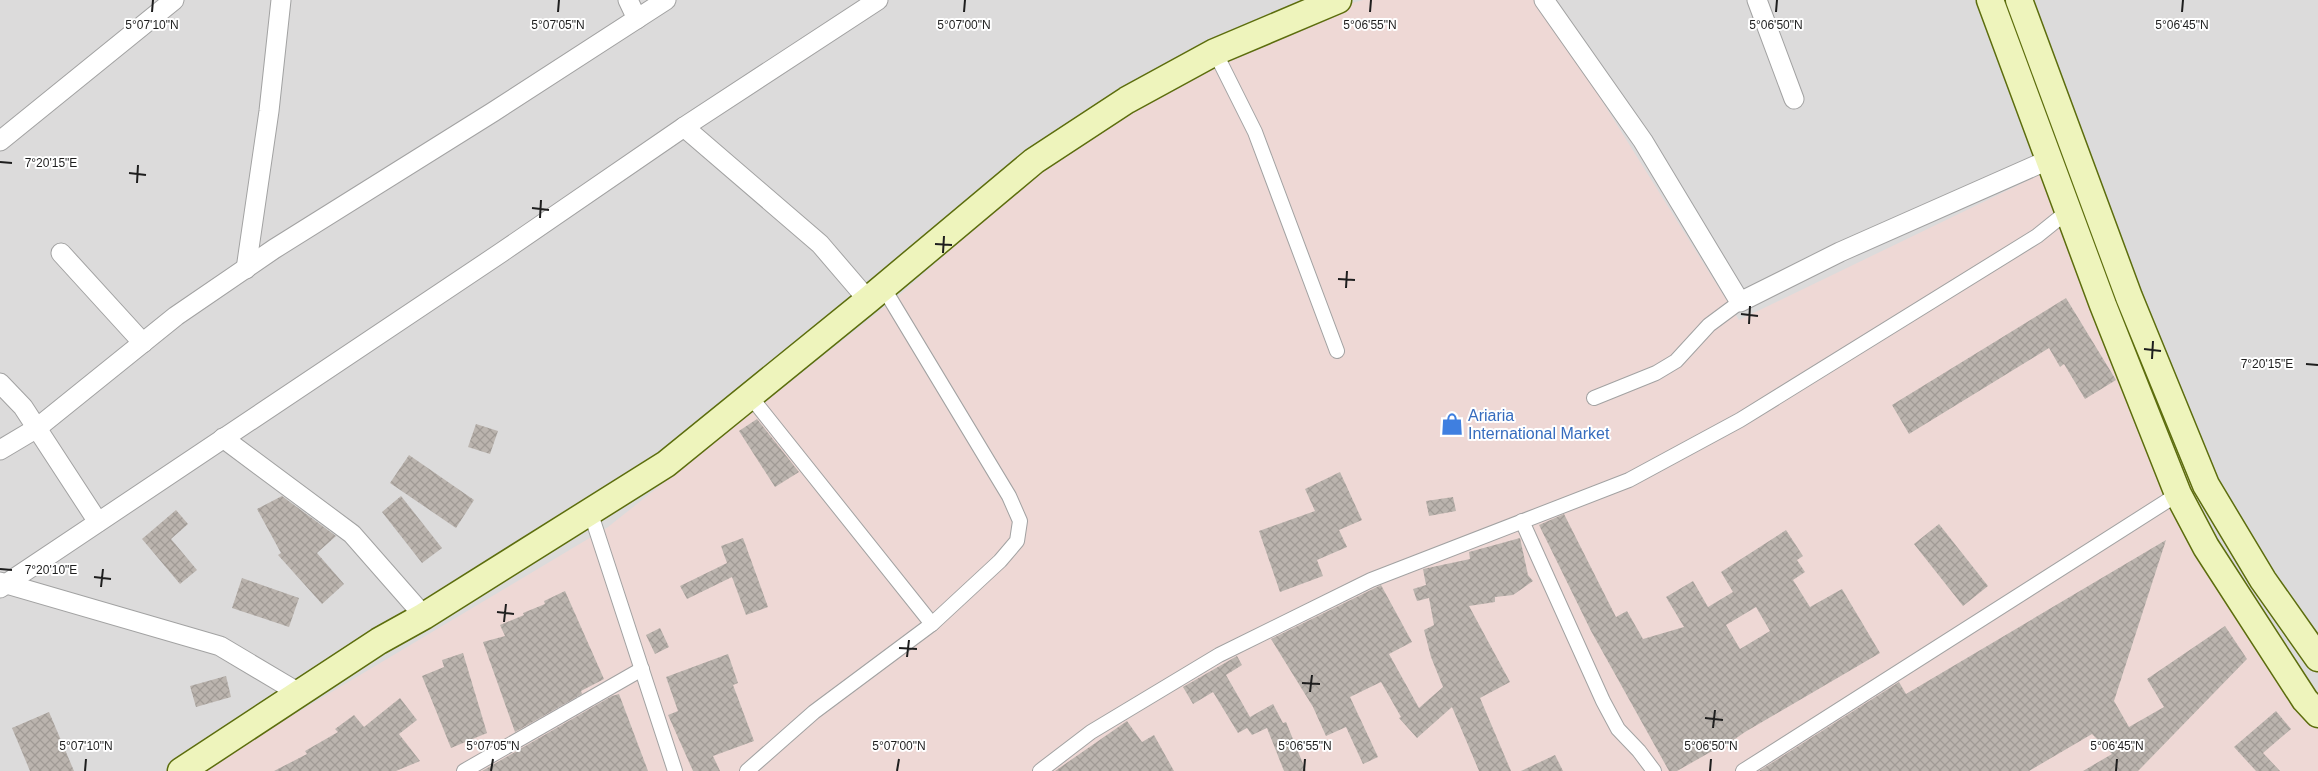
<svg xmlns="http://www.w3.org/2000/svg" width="2318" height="771" viewBox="0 0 2318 771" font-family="Helvetica,sans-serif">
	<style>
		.residential { fill: #dcdbdb }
		.commercial { fill: #eed8d5 }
		.building { fill: url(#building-cross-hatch); fill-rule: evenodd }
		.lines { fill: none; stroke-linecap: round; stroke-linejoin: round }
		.pedestrian-casing { stroke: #a2a2a2; stroke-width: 16 }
		.minor-casing { stroke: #a2a2a2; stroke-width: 21 }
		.secondary-casing { stroke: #5c6d0d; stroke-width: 29 }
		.pedestrian { stroke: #fff; stroke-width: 14 }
		.minor { stroke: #fff; stroke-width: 19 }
		.secondary { stroke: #eef4bc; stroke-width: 26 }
		.ticks { fill: none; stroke: #1e1e1e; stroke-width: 2 }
		.labels { text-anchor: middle; stroke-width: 4; stroke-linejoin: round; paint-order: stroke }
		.shop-label { font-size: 16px; fill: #366cbe; stroke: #fff; text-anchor: start }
		.ticks-label { font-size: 12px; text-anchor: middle; fill: #1e1e1e; stroke: #fff; stroke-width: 4; stroke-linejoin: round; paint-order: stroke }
	</style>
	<defs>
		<pattern id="building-cross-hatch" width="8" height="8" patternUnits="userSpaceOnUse" patternTransform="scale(1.25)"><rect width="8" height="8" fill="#bbb4ae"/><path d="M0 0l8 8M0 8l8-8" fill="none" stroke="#a09a95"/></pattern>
	</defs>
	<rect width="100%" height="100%" fill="#eeece5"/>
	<!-- residential -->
	<rect class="residential" x="0" y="0" width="2318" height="771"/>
	<!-- commercial -->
	<polygon class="commercial" points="1363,0 1539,0 1739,320 2058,166 2227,571 2318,713 2318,771 199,771 608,527 897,297 1098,120 1287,21"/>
	<!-- building -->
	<g class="building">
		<polygon points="2066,298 2116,380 2085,399 2064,364 2060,367 2049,348 1909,434 1892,405"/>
		<polygon points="757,419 799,472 775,487 739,431"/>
		<polygon points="476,424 498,431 490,454 468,447"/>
		<polygon points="409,455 474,500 456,528 390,483"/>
		<polygon points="1340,472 1362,520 1339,530 1347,547 1317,560 1323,576 1280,592 1259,531 1315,511 1305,489"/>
		<polygon points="282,496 336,536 317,553 344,584 322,604 278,555 281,553 257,509"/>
		<polygon points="401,496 442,548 422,563 382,512"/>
		<polygon points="1453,497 1456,511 1429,516 1426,501"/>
		<polygon points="176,510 188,524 171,539 197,570 180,584 142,539"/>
		<path d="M1564,514L1616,617L1627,611L1643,639L1684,627L1666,597L1693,581L1708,607L1733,592L1721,572L1786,530L1803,556L1797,560L1805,572L1793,580L1810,607L1842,589L1880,653L1745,732L1722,748L1721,746L1677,771H1669L1591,631L1539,525ZM1756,607L1770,631L1740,649L1726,625Z"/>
		<polygon points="1939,524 1988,586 1963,606 1914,544"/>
		<polygon points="743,538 768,607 746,615 732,577 687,599 680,586 727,563 721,546"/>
		<polygon points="1520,538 1528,575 1533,581 1513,595 1495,597 1495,602 1469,606 1510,682 1480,698 1511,771 1479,771 1452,707 1417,738 1399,718 1401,717 1381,682 1350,697 1378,757 1363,764 1346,727 1326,736 1313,707 1271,639 1381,585 1412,642 1389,654 1419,708 1443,687 1431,657 1424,630 1434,625 1429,598 1417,601 1413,589 1426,585 1423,569 1470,559 1469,552"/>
		<polygon points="2166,540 2114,701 2129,727 2164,707 2147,679 2225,626 2247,659 2138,771 2083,771 2112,754 2092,734 2029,771 1759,771 1899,682 1906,694"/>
		<polygon points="242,578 299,598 289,627 232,608"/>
		<polygon points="565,591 604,679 581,691 582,694 515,732 483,642 505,636 500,625 524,615 523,613 545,604 544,601"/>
		<polygon points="660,628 669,647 655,654 646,635"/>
		<polygon points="463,653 487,733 451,748 422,676 444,667 442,660"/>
		<polygon points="728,654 738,683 733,685 754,741 713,756 720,771 693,771 668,715 678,711 666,677"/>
		<polygon points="1237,656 1242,665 1226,675 1250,717 1273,704 1283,723 1286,722 1306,771 1284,771 1267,728 1252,735 1247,728 1238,733 1213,692 1193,704 1183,687"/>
		<polygon points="226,676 231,697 196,707 190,686"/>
		<polygon points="619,694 648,771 482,771 612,696"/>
		<polygon points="400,698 417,720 399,734 420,761 396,771 274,771 307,754 305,751 338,732 335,729 354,715 364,727"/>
		<polygon points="2276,711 2291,729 2263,753 2280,771 2256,771 2234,747"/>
		<polygon points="49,712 74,771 30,771 12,728"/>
		<polygon points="1127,721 1142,742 1154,735 1174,771 1055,771"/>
		<polygon points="1555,755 1563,771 1521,771"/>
	</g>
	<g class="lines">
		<defs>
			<g id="pedestrian">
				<polyline points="1215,52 1255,132 1337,351"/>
				<polyline points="750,396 932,624"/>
				<polyline points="1594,398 1656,373 1676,361 1709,325 1740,302"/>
				<polyline points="590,511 675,771"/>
				<polyline points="1522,521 1603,701 1618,729 1639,751 1654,771"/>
				<polyline points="464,771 642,669"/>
				<polyline points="747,771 814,712 932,624 1000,561 1017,541 1020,521 1009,496 883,287"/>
				<polyline points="1040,771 1091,732 1219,655 1371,580 1629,480 1740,420 2037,236 2068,211"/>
				<polyline points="1743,771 2178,494"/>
			</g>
			<g id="minor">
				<polyline points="628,0 637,19"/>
				<polyline points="1544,0 1643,141 1740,302 1840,252 2048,160"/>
				<polyline points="1757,0 1794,99"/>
				<polyline points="684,127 820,244 868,300"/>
				<polyline points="0,141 174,0"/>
				<polyline points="61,253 143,343"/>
				<polyline points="246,269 269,111 281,0"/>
				<polyline points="0,383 23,407 98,522"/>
				<polyline points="223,438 352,534 424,616"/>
				<polyline points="0,450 37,428 176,316 274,249 493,112 666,0"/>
				<polyline points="0,582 220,646 299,693"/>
				<polyline points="0,588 502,252 684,127 878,0"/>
			</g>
			<g id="secondary">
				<polyline points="1990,0 2103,305 2178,494 2206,547 2305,700 2318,714"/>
				<polyline points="2019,0 2129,297 2206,485 2263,580 2318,658"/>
				<polyline points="181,771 379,641 424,616 666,464 868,300 1034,161 1127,100 1215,52 1338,0"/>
			</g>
		</defs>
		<!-- pedestrian casing -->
		<use href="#pedestrian" class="pedestrian-casing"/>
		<!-- minor casing -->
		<use href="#minor" class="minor-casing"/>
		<!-- secondary casing -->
		<use href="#secondary" class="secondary-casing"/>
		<!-- pedestrian -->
		<use href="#pedestrian" class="pedestrian"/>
		<!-- minor -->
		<use href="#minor" class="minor"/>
		<!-- secondary -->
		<use href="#secondary" class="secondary"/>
	</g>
	<!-- ticks -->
	<path class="ticks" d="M152,12L153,0M558,12L559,0M964,12L965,0M1370,12L1371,0M1776,12L1777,0M2182,12L2183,0M0,162L12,163M129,173L146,175M137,183L138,165M532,208L549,210M540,218L541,200M935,244L952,245M943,253L944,236M1338,279L1355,280M1346,288L1347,271M1741,314L1758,316M1749,324L1750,306M2144,349L2161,351M2152,359L2153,341M2306,364L2318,365M0,569L12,570M94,577L111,579M101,587L103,569M497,612L514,614M504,622L506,604M899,648L917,649M907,657L909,640M1302,683L1320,684M1310,692L1312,675M1705,718L1723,720M1713,728L1715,710M85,771L86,759M491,771L493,759M897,771L899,759M1304,771L1305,759M1710,771L1711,759M2116,771L2117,759"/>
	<!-- icons -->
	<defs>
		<symbol id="shop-bare" viewBox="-9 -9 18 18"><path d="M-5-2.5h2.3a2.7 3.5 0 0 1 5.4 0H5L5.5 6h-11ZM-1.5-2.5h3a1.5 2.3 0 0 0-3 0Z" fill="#3f7fe0" stroke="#fff" stroke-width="2.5" paint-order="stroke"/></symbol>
	</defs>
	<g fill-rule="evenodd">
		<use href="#shop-bare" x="1436" y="408" width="32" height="32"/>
	</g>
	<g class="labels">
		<!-- shop labels -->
		<g class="shop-label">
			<text x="1468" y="421">Ariaria<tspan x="1468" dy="18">International Market</tspan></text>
		</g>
	</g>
	<g class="ticks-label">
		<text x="2182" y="29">5°06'45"N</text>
		<text x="152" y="29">5°07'10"N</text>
		<text x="558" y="29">5°07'05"N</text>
		<text x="964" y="29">5°07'00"N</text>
		<text x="1370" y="29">5°06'55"N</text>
		<text x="1776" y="29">5°06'50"N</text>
		<text x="51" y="167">7°20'15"E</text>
		<text x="2267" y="368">7°20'15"E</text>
		<text x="51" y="574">7°20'10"E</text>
		<text x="86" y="750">5°07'10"N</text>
		<text x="493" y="750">5°07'05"N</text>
		<text x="899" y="750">5°07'00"N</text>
		<text x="1305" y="750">5°06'55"N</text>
		<text x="1711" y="750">5°06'50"N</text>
		<text x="2117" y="750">5°06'45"N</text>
	</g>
</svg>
